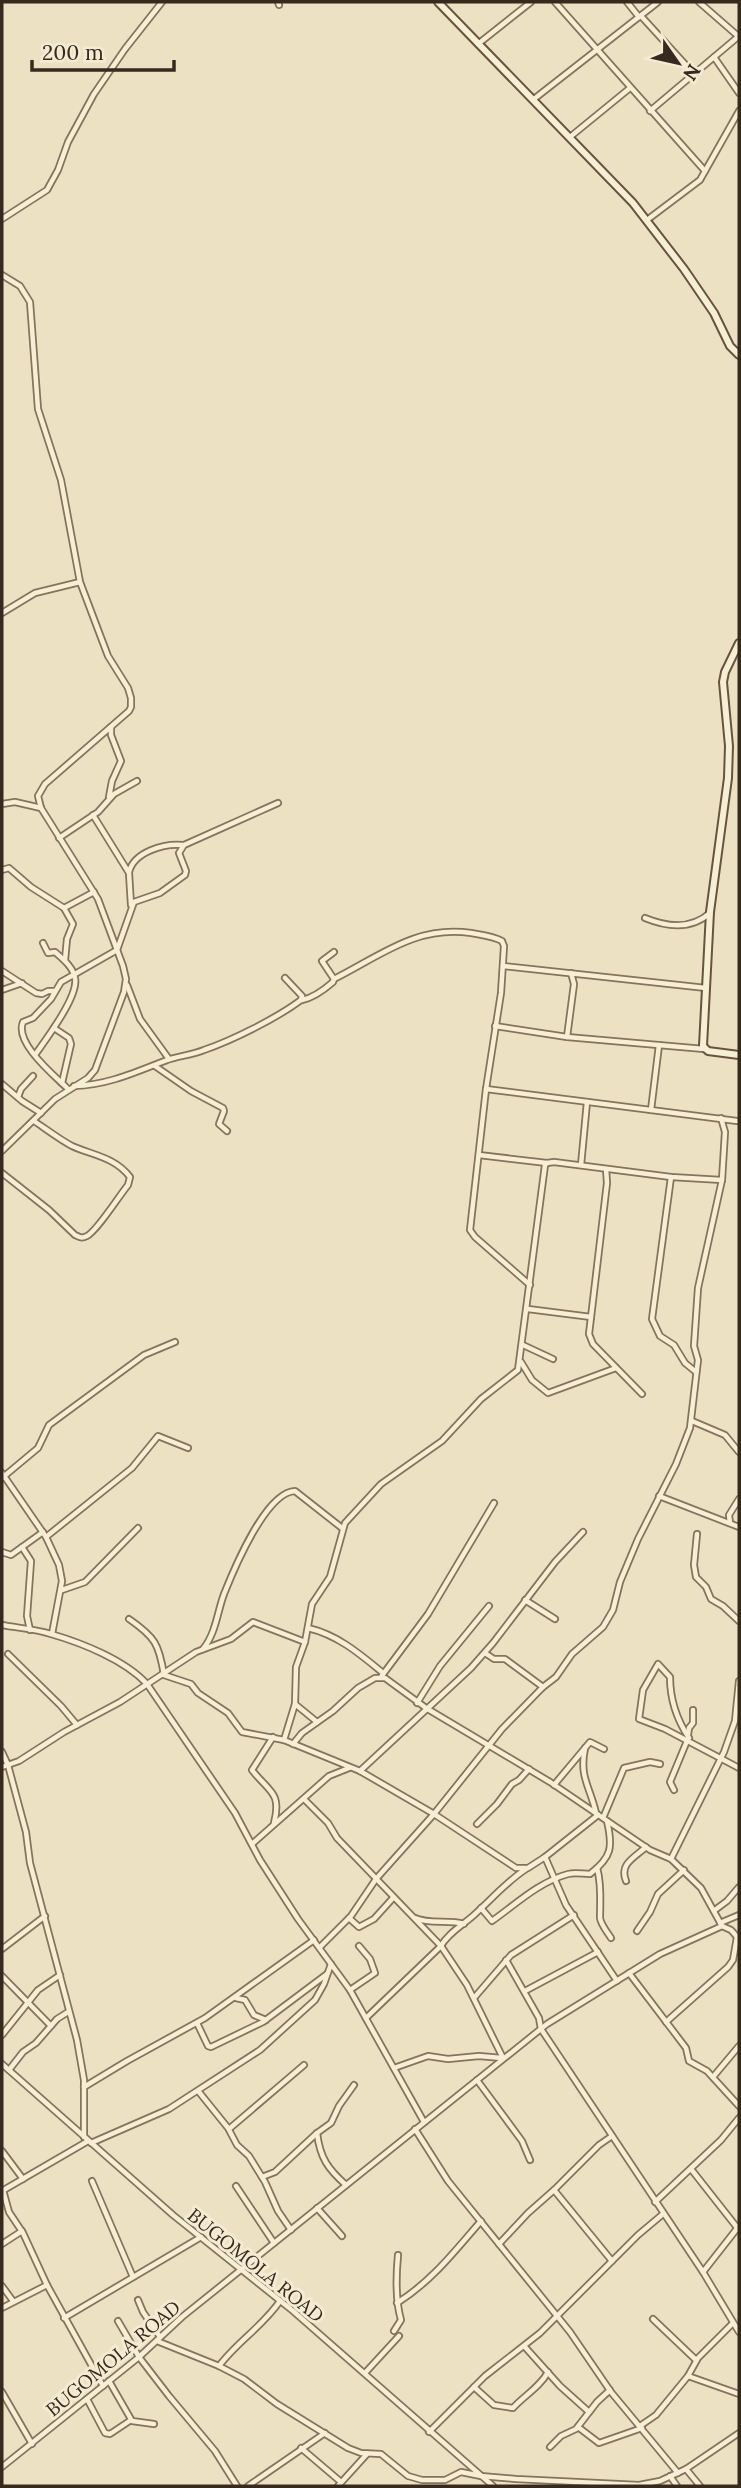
<svg xmlns="http://www.w3.org/2000/svg" width="741" height="2488" viewBox="0 0 741 2488" font-family="Lora,serif">
	<style>
		.lines { fill: none; stroke-linecap: round; stroke-linejoin: round }
		.street-casing { stroke: #85735b; stroke-width: 8 }
		.secondary-casing { stroke: #67543e; stroke-width: 10 }
		.street { stroke: #f7eed6; stroke-width: 4.5 }
		.secondary { stroke: #f7eed6; stroke-width: 6 }
		.labels { text-anchor: middle; stroke-width: 6; stroke-linejoin: round; paint-order: stroke }
		.street-label { font-size: 19px; fill: #362a1e; stroke: #f4ebd2 }
	</style>
	<rect width="100%" height="100%" fill="#ece1c3"/>
	<g class="lines">
		<defs>
			<g id="street">
				<polyline points="278,2 279,5"/>
				<polyline points="555,2 705,171"/>
				<polyline points="627,2 639,17"/>
				<polyline points="699,2 738,36"/>
				<polyline points="641,16 694,74"/>
				<polyline points="478,44 531,2"/>
				<polyline points="714,57 739,93"/>
				<polyline points="534,99 658,2"/>
				<polyline points="650,111 739,36"/>
				<polyline points="570,137 630,88"/>
				<polyline points="2,219 47,190 58,170 68,142 94,94 125,49 162,2"/>
				<polyline points="647,220 700,180 739,111"/>
				<polyline points="2,275 20,286 30,302 38,409 61,480 80,582 108,656 128,688 131,698 131,707 129,711 45,784 38,796 41,808 98,899 123,966 126,979 124,992 95,1070 88,1078 55,1099 2,1151"/>
				<polyline points="2,613 35,593 80,582"/>
				<polyline points="109,797 112,781 121,761 111,735 111,727"/>
				<polyline points="2,804 15,802 41,808"/>
				<polyline points="93,815 129,873 131,905"/>
				<polyline points="59,838 98,812 114,794 137,781"/>
				<polyline points="2,870 9,868 31,887 64,908 94,892"/>
				<path d="M129,872C134,852 164,843 183,845"/>
				<polyline points="64,908 73,924 67,939 65,960"/>
				<path d="M645,918C667,927 691,930 710,913"/>
				<polyline points="503,966 706,988"/>
				<polyline points="2,971 36,993 42,994 48,991 55,991"/>
				<path d="M334,979C380,956 416,925 471,933C481,935 493,936 502,941L504,946L501,993L486,1089L470,1230L475,1237L530,1285"/>
				<polyline points="127,985 140,1019 169,1059"/>
				<polyline points="2,990 22,983"/>
				<path d="M302,1000C312,998 325,989 333,982L334,979L322,961L334,952"/>
				<polyline points="495,1026 567,1037 704,1049"/>
				<polyline points="54,1028 69,1038 71,1044 62,1083"/>
				<polyline points="567,1037 574,984 571,973"/>
				<path d="M35,1055C46,1039 79,996 75,978C73,967 63,959 55,952L48,953L43,943"/>
				<polyline points="155,1066 191,1091 223,1108 224,1111 219,1124 227,1131"/>
				<polyline points="2,1084 22,1101 41,1113"/>
				<path d="M74,1086C108,1085 136,1072 167,1060C179,1056 192,1055 204,1050C233,1040 277,1018 301,1000L302,996L285,978"/>
				<path d="M68,1089C55,1076 14,1043 23,1022L33,1018L51,999L61,982L117,950L134,902L160,893L185,875L186,871L179,853L184,845L278,803"/>
				<polyline points="486,1089 737,1121"/>
				<polyline points="18,1097 21,1089 33,1076"/>
				<polyline points="651,1110 659,1045"/>
				<polyline points="479,1155 547,1163"/>
				<polyline points="581,1165 587,1102"/>
				<polyline points="606,1169 607,1183 589,1334 593,1344 642,1394"/>
				<path d="M2,1173L49,1210L75,1235C80,1237 81,1239 87,1236C97,1231 119,1196 128,1185L130,1177C115,1157 92,1155 72,1146C59,1139 46,1129 34,1121"/>
				<polyline points="671,1177 652,1319 660,1336 674,1345 685,1363 696,1372"/>
				<polyline points="528,1309 591,1317"/>
				<polyline points="523,1345 553,1359"/>
				<polyline points="521,1362 532,1380 548,1393 616,1368"/>
				<polyline points="692,1421 725,1435 739,1452"/>
				<polyline points="2,1473 46,1537"/>
				<polyline points="2,1478 38,1448 49,1425 144,1355 175,1342"/>
				<polyline points="659,1496 739,1527"/>
				<polyline points="730,1523 729,1515 739,1499"/>
				<polyline points="697,1534 694,1565 696,1577 706,1587 711,1599 723,1606 739,1621"/>
				<polyline points="22,1547 31,1561 27,1616 30,1630"/>
				<polyline points="2,1552 11,1555 43,1532"/>
				<polyline points="62,1590 85,1582 138,1528"/>
				<polyline points="525,1600 555,1619"/>
				<path d="M129,1619C155,1637 159,1644 164,1675L191,1684L198,1693L228,1713L242,1732L284,1740L360,1771L434,1814L516,1868H528L545,1857L598,1815"/>
				<path d="M2,1625C18,1628 35,1629 51,1634C82,1643 125,1660 147,1684L235,1813L260,1860L298,1919L350,1990L424,2122"/>
				<path d="M308,1628C338,1635 360,1654 383,1673"/>
				<polyline points="52,1634 62,1581 59,1565 46,1537 132,1468 158,1436 188,1448"/>
				<path d="M203,1649C216,1633 217,1613 224,1594C234,1569 266,1492 295,1491L342,1528"/>
				<polyline points="485,1653 494,1659 505,1659 543,1687"/>
				<polyline points="8,1654 61,1706 77,1725"/>
				<polyline points="381,1677 428,1614 494,1503"/>
				<polyline points="417,1703 440,1666 489,1606"/>
				<polyline points="295,1704 317,1722"/>
				<polyline points="688,1735 689,1728 693,1723 693,1710"/>
				<path d="M273,1737L252,1770C269,1792 282,1792 274,1823"/>
				<path d="M689,1738C677,1720 670,1698 670,1677L658,1664L643,1690L639,1719L665,1729L739,1768"/>
				<polyline points="284,1740 295,1704 296,1667 305,1642 312,1604 330,1577 345,1523 381,1484 442,1441 481,1399 518,1370 545,1165 547,1163 554,1162 671,1177 722,1180"/>
				<polyline points="293,1744 302,1733 333,1711 358,1688 375,1678 385,1678 426,1708 550,1782 650,1850 671,1859 701,1888 722,1926"/>
				<path d="M585,1748C579,1778 590,1786 596,1813"/>
				<polyline points="2,1752 8,1765 26,1832 30,1863 77,2040 84,2080 84,2137"/>
				<polyline points="2,1767 19,1761 64,1732 120,1702 196,1652 231,1639 253,1622 305,1642"/>
				<polyline points="360,1771 471,1668 493,1643 555,1562 583,1532"/>
				<polyline points="554,1785 590,1742 604,1749"/>
				<polyline points="674,1790 670,1782 687,1741"/>
				<polyline points="304,1799 328,1823 337,1838 441,1946 467,1985 503,2058"/>
				<polyline points="603,1818 624,1768 650,1762 660,1764"/>
				<polyline points="477,1824 497,1804 512,1784 519,1780 529,1769"/>
				<polyline points="252,1844 329,1776 349,1768"/>
				<polyline points="545,1857 566,1905 617,1981"/>
				<polyline points="671,1859 724,1752 735,1721 739,1681"/>
				<path d="M597,1868C602,1885 600,1903 600,1918C601,1925 608,1933 611,1938"/>
				<path d="M626,1881C619,1864 634,1858 646,1847"/>
				<path d="M481,1908L492,1921C516,1904 539,1882 568,1874C575,1872 583,1874 590,1874C612,1857 613,1847 607,1821"/>
				<polyline points="715,1910 727,1901 739,1887"/>
				<polyline points="349,1918 359,1927 374,1919 393,1898"/>
				<path d="M415,1918C431,1925 448,1919 464,1924"/>
				<polyline points="720,1923 739,1915"/>
				<polyline points="637,1931 650,1912 658,1894 684,1870"/>
				<polyline points="320,1947 351,1916 376,1879 434,1814 502,1729 543,1687 556,1677 572,1654 603,1627 613,1610 620,1582 638,1539 676,1464 690,1428 698,1360 694,1346 698,1288 722,1180 725,1132 721,1118"/>
				<polyline points="2,1949 45,1916"/>
				<polyline points="506,1960 539,2018 541,2029 703,2272 739,2332"/>
				<polyline points="629,1973 686,2048 689,2061 707,2071 739,2106"/>
				<polyline points="2,1976 51,2026"/>
				<polyline points="350,1990 375,1973 370,1959 359,1946"/>
				<polyline points="525,1991 598,1952"/>
				<polyline points="236,1998 245,2000 254,2015 266,2020"/>
				<polyline points="474,1998 511,1955 574,1915"/>
				<path d="M366,2018L441,1946C448,1933 463,1925 474,1915C492,1899 506,1882 526,1869"/>
				<polyline points="666,2022 728,1967 733,1960 737,1937"/>
				<polyline points="197,2023 208,2046 211,2047 263,2022 327,1974"/>
				<polyline points="2,2035 38,1990 60,1975"/>
				<polyline points="2,2064 173,2215 293,2311 493,2486"/>
				<polyline points="394,2068 428,2056 448,2059 479,2056 502,2058"/>
				<polyline points="9,2070 23,2052 36,2043 57,2019 68,2012"/>
				<polyline points="713,2077 739,2046"/>
				<polyline points="477,2080 522,2141 530,2160"/>
				<polyline points="84,2087 127,2061 205,2018 314,1940"/>
				<polyline points="199,2092 228,2128 237,2145 249,2156 265,2182 278,2211 291,2230"/>
				<polyline points="229,2129 304,2065"/>
				<polyline points="415,2129 448,2181 570,2332 611,2392 678,2473"/>
				<path d="M317,2133C320,2158 328,2169 346,2185"/>
				<polyline points="91,2143 169,2109 260,2050 315,2000 324,1984 331,1964"/>
				<polyline points="2,2151 23,2179"/>
				<polyline points="691,2169 739,2230"/>
				<polyline points="262,2177 275,2172 317,2133 331,2123 339,2106 354,2085"/>
				<polyline points="92,2181 133,2277"/>
				<polyline points="236,2186 274,2243"/>
				<polyline points="3,2190 9,2212 23,2233 47,2285 103,2386"/>
				<polyline points="554,2190 612,2261"/>
				<polyline points="2,2191 88,2141"/>
				<polyline points="655,2202 721,2140 739,2118"/>
				<polyline points="317,2208 342,2236"/>
				<polyline points="2,2244 22,2231"/>
				<polyline points="499,2244 528,2213 554,2190 599,2145 612,2136"/>
				<polyline points="703,2272 739,2226"/>
				<polyline points="2,2286 13,2301"/>
				<polyline points="138,2300 143,2312 160,2337"/>
				<path d="M397,2303C432,2281 454,2252 481,2221"/>
				<polyline points="2,2308 47,2285"/>
				<polyline points="64,2318 201,2237"/>
				<polyline points="653,2319 696,2360"/>
				<polyline points="118,2321 139,2357 169,2396 215,2451 237,2486"/>
				<path d="M394,2331L401,2320C395,2299 396,2276 398,2255"/>
				<polyline points="157,2341 219,2366 244,2379 277,2404 348,2448 361,2453 381,2454 408,2476 422,2480 445,2480 461,2472 481,2476 516,2479 639,2485 660,2481 686,2469 739,2433"/>
				<polyline points="525,2347 560,2386 589,2412"/>
				<path d="M219,2366C237,2342 263,2326 280,2301"/>
				<polyline points="365,2373 399,2336"/>
				<polyline points="688,2376 739,2394"/>
				<polyline points="109,2381 132,2421 154,2424"/>
				<path d="M474,2387L494,2405L513,2408C525,2395 540,2387 548,2372"/>
				<polyline points="2,2392 32,2444"/>
				<polyline points="87,2399 105,2433 110,2434 131,2420"/>
				<polyline points="640,2426 656,2415 688,2376 698,2358 733,2323"/>
				<polyline points="578,2427 599,2443 642,2428"/>
				<polyline points="429,2432 485,2376 540,2333 638,2235 663,2214"/>
				<polyline points="550,2447 561,2436 576,2429 597,2402 610,2390"/>
				<polyline points="301,2448 341,2482"/>
				<polyline points="2,2467 139,2357 182,2317 547,2024 660,1954 722,1926 731,1930 739,1939"/>
				<polyline points="686,2469 700,2486"/>
				<polyline points="670,2476 677,2486"/>
				<polyline points="248,2486 325,2433"/>
				<polyline points="338,2486 367,2454"/>
			</g>
			<g id="secondary">
				<polyline points="438,2 633,203 684,269 714,313 730,346 739,355"/>
				<polyline points="739,643 725,672 723,682 729,746 728,778 710,912 703,1046 708,1051 739,1055"/>
			</g>
		</defs>
		<!-- street casing -->
		<use href="#street" class="street-casing"/>
		<!-- secondary casing -->
		<use href="#secondary" class="secondary-casing"/>
		<!-- street -->
		<use href="#street" class="street"/>
		<!-- secondary -->
		<use href="#secondary" class="secondary"/>
	</g>
	<g class="labels">
		<!-- street labels -->
		<g class="street-label">
			<text transform="translate(256 2265) rotate(39)" y="7">BUGOMOLA ROAD</text>
			<text transform="translate(113 2358) rotate(-40)" y="7">BUGOMOLA ROAD</text>
		</g>
	</g>
	<!-- border -->
	<rect width="741" height="2488" fill="none" stroke="#362a1e" stroke-width="7"/>
	<!-- north arrow -->
	<g transform="translate(678 63) rotate(124)" stroke="#f4ebd2" stroke-width="5" paint-order="stroke">
	<path d="M0-5L12 26L0 18L-12 26Z" fill="#362a1e"/>
	<text y="-10" font-size="19" font-weight="bold" text-anchor="middle" fill="#362a1e">N</text>
	</g>
	<!-- scale -->
	<path d="M32 60v10h142v-10" fill="none" stroke="#362a1e" stroke-width="3.5"/>
	<text x="42" y="60" font-size="21" fill="#362a1e" stroke="#f4ebd2" stroke-width="5" paint-order="stroke">200 m</text>
</svg>
